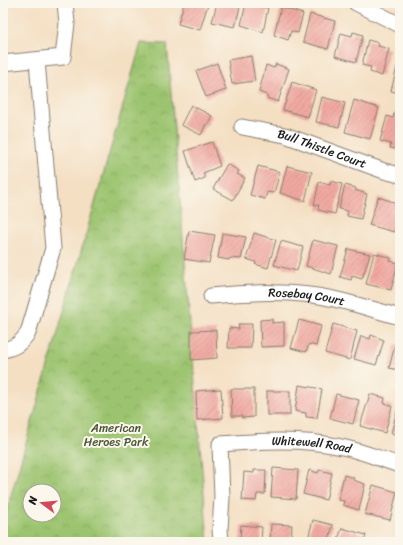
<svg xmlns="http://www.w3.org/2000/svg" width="403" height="545" viewBox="0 0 403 545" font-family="Sriracha,sans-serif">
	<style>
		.park { fill: url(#park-crowns); stroke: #5c7046; fill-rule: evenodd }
		.building { fill: url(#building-hatch) }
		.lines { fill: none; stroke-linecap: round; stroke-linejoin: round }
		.minor-casing { stroke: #887e70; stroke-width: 17 }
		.minor { stroke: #fff; stroke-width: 15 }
		.labels { text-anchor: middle; stroke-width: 4; stroke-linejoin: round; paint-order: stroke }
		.street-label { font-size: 12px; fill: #1c1c1c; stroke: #fbf7ec }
		.park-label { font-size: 12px; fill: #495739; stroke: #fbf7ec }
	</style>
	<defs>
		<pattern id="park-crowns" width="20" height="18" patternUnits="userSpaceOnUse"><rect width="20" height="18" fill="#9cc470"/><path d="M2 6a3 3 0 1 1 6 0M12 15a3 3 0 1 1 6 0" fill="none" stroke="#86a860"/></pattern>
		<pattern id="building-hatch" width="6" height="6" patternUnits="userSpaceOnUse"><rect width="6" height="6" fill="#f1a9a1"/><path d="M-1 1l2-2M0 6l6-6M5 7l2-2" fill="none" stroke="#ce918a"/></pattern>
	</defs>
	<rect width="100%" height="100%" fill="#fbf7ec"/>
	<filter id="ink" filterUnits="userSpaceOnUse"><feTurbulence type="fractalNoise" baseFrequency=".025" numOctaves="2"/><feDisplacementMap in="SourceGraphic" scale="8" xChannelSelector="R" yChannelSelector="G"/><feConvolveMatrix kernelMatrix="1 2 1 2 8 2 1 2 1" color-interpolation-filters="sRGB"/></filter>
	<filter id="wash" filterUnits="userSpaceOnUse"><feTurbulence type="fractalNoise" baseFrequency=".012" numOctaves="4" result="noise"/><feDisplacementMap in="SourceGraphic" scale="16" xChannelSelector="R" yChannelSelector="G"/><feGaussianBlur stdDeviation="0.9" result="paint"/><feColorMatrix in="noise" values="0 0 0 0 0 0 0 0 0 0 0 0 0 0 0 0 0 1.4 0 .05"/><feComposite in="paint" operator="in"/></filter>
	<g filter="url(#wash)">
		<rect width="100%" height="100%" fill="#f4dfc3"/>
		<!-- park -->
		<path class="park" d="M141,43L167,44L208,542H3V523ZM30,491H54V515H30Z"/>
		<g id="blocks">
			<!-- building -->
			<g class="building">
				<polygon points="184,3 195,5 196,3 208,4 200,30 178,24"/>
				<polygon points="217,3 241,3 235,27 212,22"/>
				<polygon points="246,3 259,3 258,6 268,8 263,32 241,25"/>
				<polygon points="281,7 303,14 298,33 291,31 288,40 274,35"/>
				<polygon points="310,14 335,21 328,49 303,42"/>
				<polygon points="353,32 363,35 356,62 335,56 341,33 352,36"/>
				<polygon points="368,40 379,43 378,46 389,49 382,76 370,72 371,67 362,65"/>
				<polygon points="251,56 255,81 232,84 228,60"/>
				<polygon points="399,59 400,59 400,93 391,91"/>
				<polygon points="217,63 226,90 206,97 196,71"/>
				<polygon points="276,64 289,69 278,102 267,98 267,95 259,92 266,65 274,68"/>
				<polygon points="292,82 316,90 308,117 283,110"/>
				<polygon points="322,97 345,103 339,127 316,122"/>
				<polygon points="354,100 379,108 370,139 345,132"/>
				<polygon points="191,105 212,116 207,125 206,124 201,135 181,125"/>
				<polygon points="394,114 400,115 400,150 390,148 391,144 380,141 387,116 393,118"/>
				<polygon points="212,142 220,166 203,173 205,178 195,182 185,151"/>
				<polygon points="227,164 239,171 237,174 245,178 233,200 213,189"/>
				<polygon points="258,166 280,172 274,193 267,192 265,199 250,195"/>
				<polygon points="287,166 312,172 305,201 280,193"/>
				<polygon points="331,181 342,184 335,214 318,210 319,205 314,205 319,182 330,185"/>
				<polygon points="345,185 356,188 355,190 367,194 361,219 347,216 348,211 339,209"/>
				<polygon points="378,197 400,204 400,211 394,232 369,225"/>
				<polygon points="189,231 215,235 209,263 184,259"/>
				<polygon points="222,233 246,237 241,259 230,258 229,260 218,258"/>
				<polygon points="254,233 276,240 268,268 255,264 256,262 246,259"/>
				<polygon points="313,240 338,246 331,274 306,266"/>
				<polygon points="281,241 303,247 297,271 274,265"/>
				<polygon points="348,249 370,254 362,279 352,276 351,280 340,277"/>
				<polygon points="374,253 391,258 390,261 398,263 391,290 366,284"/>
				<polygon points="272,319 272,323 284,322 284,346 261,347 260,320"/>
				<polygon points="299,320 321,326 316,346 309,344 306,352 291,348"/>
				<polygon points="238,324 252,324 251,348 228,348 229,328 239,329"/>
				<polygon points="333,324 357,331 350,360 325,353"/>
				<polygon points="216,330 217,358 191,360 191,331"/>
				<polygon points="371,335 384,340 376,365 354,359 361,336 370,339"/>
				<polygon points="395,345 400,346 400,370 389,368"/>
				<polygon points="299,385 322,389 317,418 306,417 306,413 295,411"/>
				<polygon points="221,389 223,418 197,420 196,391"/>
				<polygon points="231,389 254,389 254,417 242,418 242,416 232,416"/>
				<rect x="267" y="391" width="23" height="24"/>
				<polygon points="336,394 359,400 353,424 330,418"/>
				<polygon points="370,394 385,398 384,403 392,406 385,433 360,426"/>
				<polygon points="398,408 400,408 400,436 391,433"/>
				<polygon points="273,468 298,470 296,499 271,497"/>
				<polygon points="254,470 266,470 265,494 257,494 256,501 242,500 244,472 254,473"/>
				<polygon points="309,470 318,473 319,470 332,473 326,500 303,494"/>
				<polygon points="344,475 354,478 353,480 365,484 359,510 343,505 344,501 338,500"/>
				<polygon points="373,485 397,492 390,520 365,514"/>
				<polygon points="313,520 333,525 328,542 307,542"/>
				<polygon points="271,524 292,525 291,542 270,542"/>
				<polygon points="241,525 262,527 261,542 240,542"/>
				<polygon points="342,528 366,535 364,542 337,542"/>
			</g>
		</g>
	</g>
	<g filter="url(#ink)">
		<use href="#blocks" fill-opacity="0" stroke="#887e70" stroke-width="1"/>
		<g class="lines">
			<defs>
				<g id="minor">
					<polyline points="356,3 400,25"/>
					<polyline points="3,63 63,57 67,23 65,3"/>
					<path id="s1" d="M242,127L285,135L384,171L400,175"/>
					<path id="s2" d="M211,296C252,292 294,290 334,299C356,304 378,311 400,317"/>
					<path d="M3,350C16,347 20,344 28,333L51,255L53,248L37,61"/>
					<path id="s3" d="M221,542L220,529L222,497L220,444C260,441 302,438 342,447C362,451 380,459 400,465"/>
				</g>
			</defs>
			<!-- minor casing -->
			<use href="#minor" class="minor-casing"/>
			<!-- minor -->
			<use href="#minor" class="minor"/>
		</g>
	</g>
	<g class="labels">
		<!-- street labels -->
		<g class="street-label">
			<text dy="4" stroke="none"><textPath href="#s1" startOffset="83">Bull Thistle Court</textPath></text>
			<text dy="4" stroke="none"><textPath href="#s2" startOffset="96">Rosebay Court</textPath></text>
			<text dy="4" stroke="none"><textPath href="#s3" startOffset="190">Whitewell Road</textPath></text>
		</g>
		<!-- park labels -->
		<g class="park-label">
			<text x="116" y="432">American<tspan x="116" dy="14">Heroes Park</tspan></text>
		</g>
	</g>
	<!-- margin -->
	<rect width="403" height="545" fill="none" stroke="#fbf7ec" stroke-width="16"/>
	<!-- north arrow -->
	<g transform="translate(42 503) rotate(286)"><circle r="19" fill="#fbf7ec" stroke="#a29f99"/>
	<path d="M0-3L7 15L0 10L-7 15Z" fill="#d1495b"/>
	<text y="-6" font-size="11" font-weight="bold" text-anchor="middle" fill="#1c1c1c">N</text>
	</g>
</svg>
